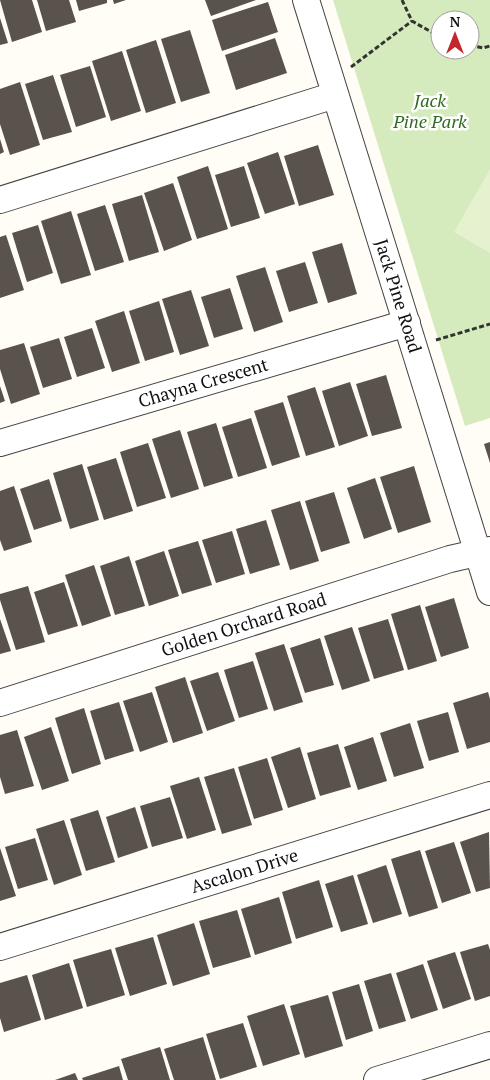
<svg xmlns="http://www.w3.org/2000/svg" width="490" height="1080" viewBox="0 0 490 1080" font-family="'PT Serif',serif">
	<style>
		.green { fill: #d5ebbd; fill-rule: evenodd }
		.pitch { fill: #e6f2cf }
		.building { fill: #5a524d }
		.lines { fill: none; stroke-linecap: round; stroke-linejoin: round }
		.minor-casing { stroke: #444; stroke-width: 28 }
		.path { stroke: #333; stroke-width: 3; stroke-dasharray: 5 2.5; stroke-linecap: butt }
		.minor { stroke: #fff; stroke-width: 26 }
		.labels { text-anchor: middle; stroke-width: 5; stroke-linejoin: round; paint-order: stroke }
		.park-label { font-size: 18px; font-style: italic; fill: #2f6b1f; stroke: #fff }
		.street-label { font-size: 18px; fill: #111; stroke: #fff }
	</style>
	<rect width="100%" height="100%" fill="#fffdf5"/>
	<!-- green -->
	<path class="green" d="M333,0H490V418L465,426ZM440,20H470V50H440Z"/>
	<!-- pitch -->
	<polygon class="pitch" points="490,169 490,253 454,232"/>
	<!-- building -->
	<g class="building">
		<polygon points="0,0 32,0 42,32 12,42"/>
		<polygon points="37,0 69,0 76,22 46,31"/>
		<polygon points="76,0 107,0 107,3 79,11"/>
		<polygon points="113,0 126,0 114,4"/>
		<polygon points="205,0 256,0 211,16"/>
		<polygon points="268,2 278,32 222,51 212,20"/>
		<polygon points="0,18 8,43 0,45"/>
		<polygon points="190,30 210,93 181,102 161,39"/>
		<polygon points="275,38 287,73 236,90 225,55"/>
		<polygon points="156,40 176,103 146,113 126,50"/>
		<polygon points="122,51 141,111 111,121 92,61"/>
		<polygon points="90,66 106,117 76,127 60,75"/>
		<polygon points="53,75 72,132 43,140 25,84"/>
		<polygon points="20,82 40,145 10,155 0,124 0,89"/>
		<polygon points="0,139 4,152 0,154"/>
		<polygon points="318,145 334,195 299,206 284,156"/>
		<polygon points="278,152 295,204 265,214 247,163"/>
		<polygon points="208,166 228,229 197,239 177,177"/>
		<polygon points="244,166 260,218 231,227 215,175"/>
		<polygon points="173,183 192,240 164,251 144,193"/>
		<polygon points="142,195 159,252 129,261 112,204"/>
		<polygon points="105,205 124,262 95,271 77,214"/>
		<polygon points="71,211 91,275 61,284 41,221"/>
		<polygon points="38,225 53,273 27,282 12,233"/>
		<polygon points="6,235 24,290 0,298 0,237"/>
		<polygon points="342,243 357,294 328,303 312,252"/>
		<polygon points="305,262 318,303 289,312 276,271"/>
		<polygon points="265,267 283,322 254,332 236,276"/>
		<polygon points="230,288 243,329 214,338 201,297"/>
		<polygon points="191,290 209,346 180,355 162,299"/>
		<polygon points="159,301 174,352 145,361 129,311"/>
		<polygon points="124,311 140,363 112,372 95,321"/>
		<polygon points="92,328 105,368 77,377 64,337"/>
		<polygon points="59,338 72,379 43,388 30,347"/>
		<polygon points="24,343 40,394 11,404 0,369 0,350"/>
		<polygon points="386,375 402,428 372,436 356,384"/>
		<polygon points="350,382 368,436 339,446 322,391"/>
		<polygon points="0,386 5,401 0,403"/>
		<polygon points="315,387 335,447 306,456 287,396"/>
		<polygon points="283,402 300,457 272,466 254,411"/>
		<polygon points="251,418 267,468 238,477 222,427"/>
		<polygon points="216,423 233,478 204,487 187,432"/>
		<polygon points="180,430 199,489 171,498 152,439"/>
		<polygon points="490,442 490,463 484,444"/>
		<polygon points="148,443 166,498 137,507 120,452"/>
		<polygon points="116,458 133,511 104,520 87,467"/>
		<polygon points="82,464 99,520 70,529 53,473"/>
		<polygon points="414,466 431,522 398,533 380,477"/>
		<polygon points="375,478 392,529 364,539 347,488"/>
		<polygon points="49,479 62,521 34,530 20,489"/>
		<polygon points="14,486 32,542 4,551 0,540 0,491"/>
		<polygon points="334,492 350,543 321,552 305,501"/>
		<polygon points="300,501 319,561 290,570 271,510"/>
		<polygon points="266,520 280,565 250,574 236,529"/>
		<polygon points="232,531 245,574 216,583 202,540"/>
		<polygon points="198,541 212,585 182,594 168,550"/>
		<polygon points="164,551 179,596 149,606 135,561"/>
		<polygon points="129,556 145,606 115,615 100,566"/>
		<polygon points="94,565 111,616 82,626 65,575"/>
		<polygon points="64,582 78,626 48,635 34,592"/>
		<polygon points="28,586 45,642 16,650 0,600 0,594"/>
		<polygon points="454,598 469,648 441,657 425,607"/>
		<polygon points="420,605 437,661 408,670 391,614"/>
		<polygon points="0,619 11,651 0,654"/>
		<polygon points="388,619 404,670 374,679 358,628"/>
		<polygon points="352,627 370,681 342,690 324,636"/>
		<polygon points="320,638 334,685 305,693 290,648"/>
		<polygon points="284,644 303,702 274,711 255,653"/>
		<polygon points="253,661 268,709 239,718 224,670"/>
		<polygon points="218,672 235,721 207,731 190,681"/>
		<polygon points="185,677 203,733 173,743 155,687"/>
		<polygon points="152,692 168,742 140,752 123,701"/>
		<polygon points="488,692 490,699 490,742 467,749 453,703"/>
		<polygon points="119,702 134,751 105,760 90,711"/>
		<polygon points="84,708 101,764 72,774 55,718"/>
		<polygon points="448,712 459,752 429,761 417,721"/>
		<polygon points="410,723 424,768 394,777 380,733"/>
		<polygon points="51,727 69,781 42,790 24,737"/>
		<polygon points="17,730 34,786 5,794 0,777 0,735"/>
		<polygon points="373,737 387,781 358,790 344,747"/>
		<polygon points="338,744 351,787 320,796 307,753"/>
		<polygon points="300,747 316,799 288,808 271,757"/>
		<polygon points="267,758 283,810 254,819 238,767"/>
		<polygon points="234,768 252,825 222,834 204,777"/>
		<polygon points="199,777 216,830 187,839 170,786"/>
		<polygon points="170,797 183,838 152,847 140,806"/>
		<polygon points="135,807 148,848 118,858 106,817"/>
		<polygon points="98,810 115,862 86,871 70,819"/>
		<polygon points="64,820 82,875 54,885 36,829"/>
		<polygon points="489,832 490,888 476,892 460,842"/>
		<polygon points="35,838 48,880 18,889 5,847"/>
		<polygon points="454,842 471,893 442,903 425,851"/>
		<polygon points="0,848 16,896 0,901"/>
		<polygon points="420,850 438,908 409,917 391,859"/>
		<polygon points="386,865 402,914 373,923 357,875"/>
		<polygon points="353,875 368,924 341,932 325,884"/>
		<polygon points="319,880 333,927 296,939 282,892"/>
		<polygon points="279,897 292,943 255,955 241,909"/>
		<polygon points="237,910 251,957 213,968 199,921"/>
		<polygon points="194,923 210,974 173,986 157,935"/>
		<polygon points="153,937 167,984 130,996 115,948"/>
		<polygon points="488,944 490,950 490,996 475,1001 460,952"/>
		<polygon points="111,949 125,995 87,1007 73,960"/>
		<polygon points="455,952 471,999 443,1009 427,961"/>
		<polygon points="69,963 83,1008 45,1020 32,975"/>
		<polygon points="423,964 438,1010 411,1019 396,973"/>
		<polygon points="391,973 406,1021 379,1029 364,981"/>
		<polygon points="27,975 41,1020 4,1032 0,1018 0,983"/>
		<polygon points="359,984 373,1031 346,1040 332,992"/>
		<polygon points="328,995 343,1046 305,1058 290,1006"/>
		<polygon points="284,1004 300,1054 263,1066 247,1016"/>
		<polygon points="243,1023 257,1067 220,1079 206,1034"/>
		<polygon points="203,1037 216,1080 174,1080 164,1049"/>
		<polygon points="160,1047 170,1080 128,1080 121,1059"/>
		<polygon points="119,1066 123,1080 83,1080 82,1078"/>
		<polygon points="75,1073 78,1080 55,1080"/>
	</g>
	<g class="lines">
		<defs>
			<g id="minor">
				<path id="s1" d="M306,0L490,592"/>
				<polyline points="0,200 335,95"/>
				<path id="s2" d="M0,443L407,323"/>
				<path id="s3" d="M0,703L450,559L490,550"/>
				<path id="s4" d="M0,947L490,795"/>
				<polyline points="377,1080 490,1045"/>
			</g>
		</defs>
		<!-- minor casing -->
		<use href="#minor" class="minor-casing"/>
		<!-- path -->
		<g class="path">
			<polyline points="402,0 412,21 440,37"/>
			<polyline points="470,45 483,48 490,46"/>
			<polyline points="351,67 412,21"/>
			<polyline points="436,340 490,324"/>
		</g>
		<!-- minor -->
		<use href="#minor" class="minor"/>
	</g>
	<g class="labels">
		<!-- park labels -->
		<g class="park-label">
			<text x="430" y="107">Jack<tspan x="430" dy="21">Pine Park</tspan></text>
		</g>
		<!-- street labels -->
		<g class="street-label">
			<text dy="6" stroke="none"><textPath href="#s1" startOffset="310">Jack Pine Road</textPath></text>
			<text dy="6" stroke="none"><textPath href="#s2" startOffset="212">Chayna Crescent</textPath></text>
			<text dy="6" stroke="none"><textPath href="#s3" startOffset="256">Golden Orchard Road</textPath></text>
			<text dy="6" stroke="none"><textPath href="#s4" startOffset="256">Ascalon Drive</textPath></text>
		</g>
	</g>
	<!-- north arrow -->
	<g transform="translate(455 35)"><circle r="24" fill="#ffffff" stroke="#a0a0a0"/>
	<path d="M0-4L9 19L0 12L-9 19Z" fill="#c4262e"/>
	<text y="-8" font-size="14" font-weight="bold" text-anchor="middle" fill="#111111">N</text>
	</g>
</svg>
